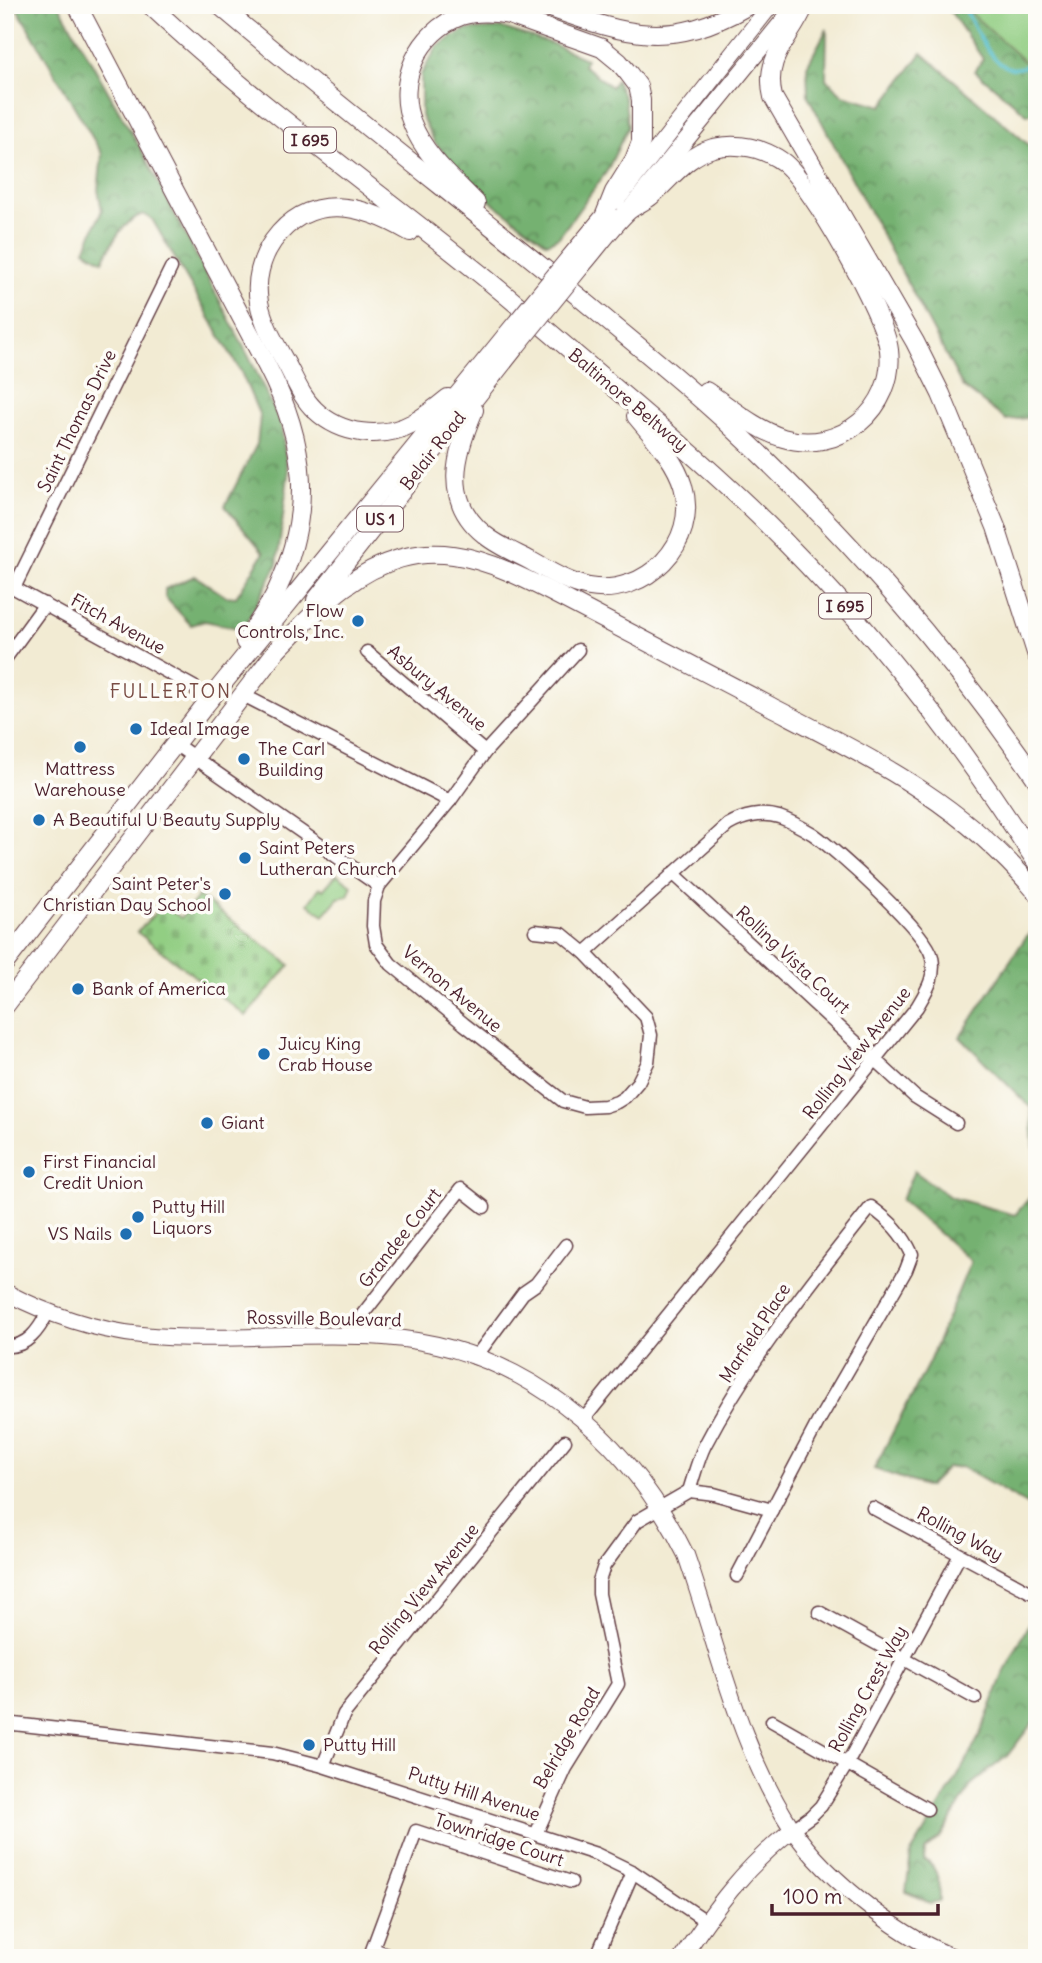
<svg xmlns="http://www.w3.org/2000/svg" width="1042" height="1963" viewBox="0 0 1042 1963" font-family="Delius,sans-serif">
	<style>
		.forest { fill: url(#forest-crowns); stroke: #60684e; stroke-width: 2 }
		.cemetery { fill: url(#cemetery-stones); stroke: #6e7657; stroke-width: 2 }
		.park { fill: #92ce83; stroke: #6e7657; stroke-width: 2 }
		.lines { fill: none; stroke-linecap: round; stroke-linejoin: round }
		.stream { stroke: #54bfcf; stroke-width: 3.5 }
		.minor-casing { stroke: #633e44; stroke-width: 15 }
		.major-casing { stroke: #633e44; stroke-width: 18 }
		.highway-casing { stroke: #633e44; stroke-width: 20 }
		.minor { stroke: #fff; stroke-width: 12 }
		.major { stroke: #fff; stroke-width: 16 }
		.highway { stroke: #fff; stroke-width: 18 }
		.highway-bridge-casing { stroke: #633e44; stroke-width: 20; stroke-linecap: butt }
		.highway-bridge { stroke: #fff; stroke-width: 18 }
		.poi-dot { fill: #1f6fb2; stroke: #fdfcf7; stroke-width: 2.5 }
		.labels { text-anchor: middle; stroke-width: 7; stroke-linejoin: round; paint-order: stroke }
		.shield { fill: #fdfcf7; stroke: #806168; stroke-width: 2 }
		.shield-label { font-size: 16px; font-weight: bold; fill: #4a1f2b }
		.street-label { font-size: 18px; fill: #4a1f2b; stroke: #fdfcf7 }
		.poi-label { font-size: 18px; fill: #4a1f2b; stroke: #fdfcf7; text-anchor: start }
		.neighbourhood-label { font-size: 19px; letter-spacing: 2px; fill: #794c44; stroke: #fdfcf7 }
	</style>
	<defs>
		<pattern id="forest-crowns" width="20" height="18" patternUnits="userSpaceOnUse" patternTransform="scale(1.75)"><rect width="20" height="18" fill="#75b171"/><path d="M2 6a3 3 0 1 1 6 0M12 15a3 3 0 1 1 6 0" fill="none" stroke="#628f5d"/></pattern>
		<pattern id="cemetery-stones" width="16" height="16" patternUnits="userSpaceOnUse" patternTransform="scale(1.75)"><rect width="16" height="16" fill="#92ce83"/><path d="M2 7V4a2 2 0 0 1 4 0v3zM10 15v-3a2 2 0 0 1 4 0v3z" fill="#7fb071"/></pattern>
	</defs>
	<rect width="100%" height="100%" fill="#fdfcf7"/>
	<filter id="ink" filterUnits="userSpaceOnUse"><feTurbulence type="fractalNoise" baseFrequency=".0143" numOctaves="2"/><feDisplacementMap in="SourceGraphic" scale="14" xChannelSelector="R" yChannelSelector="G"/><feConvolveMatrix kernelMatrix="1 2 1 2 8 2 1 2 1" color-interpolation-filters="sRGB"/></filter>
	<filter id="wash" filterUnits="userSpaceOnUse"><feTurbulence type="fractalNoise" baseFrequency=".00686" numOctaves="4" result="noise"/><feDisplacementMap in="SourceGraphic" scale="28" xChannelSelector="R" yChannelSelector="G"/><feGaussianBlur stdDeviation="1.57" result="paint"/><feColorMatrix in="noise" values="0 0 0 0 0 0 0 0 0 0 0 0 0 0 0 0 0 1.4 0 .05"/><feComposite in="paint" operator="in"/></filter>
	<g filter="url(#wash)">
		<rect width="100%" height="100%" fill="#f2ebd3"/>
		<!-- forest -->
		<g class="forest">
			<path d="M15,5H59L144,155L252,363L281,425L288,476L277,565L243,629L205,621L191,625L165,597V589L195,576L225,596L236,597L264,553L225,506L257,444L260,416L241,372L152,219L143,214C122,222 113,241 103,261L85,250L102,210L98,190L102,154Z"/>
			<polygon points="946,5 1037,5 1037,110 1028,115 975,71 983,59"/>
			<polygon points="503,28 553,44 586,59 583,65 611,87 616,80 625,100 628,127 607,171 559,237 547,243 477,191 435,143 421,116 421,74 438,46 465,30"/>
			<polygon points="827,29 826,79 843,95 882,106 922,53 1037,152 1037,417 1006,420 963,387 808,96 807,66"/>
			<polygon points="1037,928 1037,1188 1031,1108 960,1037 1026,937"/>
			<polygon points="914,1171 950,1197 1015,1215 1037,1189 1037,1510 961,1467 947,1468 928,1487 874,1469 929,1362 971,1261 901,1200"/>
			<path d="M1037,1607V1717L1007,1756L972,1784L941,1836L925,1850L924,1860C939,1866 940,1887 940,1901L930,1903L906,1892L911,1853L954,1783L979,1737L1002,1677Z"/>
		</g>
		<!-- cemetery -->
		<polygon class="cemetery" points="199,896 290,965 246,1016 137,932 163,905 181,918"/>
		<!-- park -->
		<g class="park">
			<polygon points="962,5 1037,5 1037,73"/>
			<polygon points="337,874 352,885 348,896 338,898 324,915 308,904 320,887 323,890"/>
		</g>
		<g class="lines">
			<!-- stream -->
			<path class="stream" d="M963,5C972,22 990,64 1010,68C1019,70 1029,65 1037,61"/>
		</g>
	</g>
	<g filter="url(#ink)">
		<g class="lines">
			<defs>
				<g id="minor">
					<polyline points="5,583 194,687 206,704"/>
					<polyline points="14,588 171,268"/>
					<polyline points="367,652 485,752"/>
					<polyline points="5,659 45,604"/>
					<polyline points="243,695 450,801"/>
					<polyline points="175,744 379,886"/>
					<polyline points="673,873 915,1097 956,1123"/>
					<polyline points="535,931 562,934 585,953 646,1017 651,1035 648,1062 638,1082 625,1097 617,1102 605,1106 585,1107 563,1101 464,1024 391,964 376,944 373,926 374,901 379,886 450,801 485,752 578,650"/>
					<polyline points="362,1336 363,1314 461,1189 484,1207"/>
					<path d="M5,1346C27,1348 39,1330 48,1312"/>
					<polyline points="475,1358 523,1293 536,1284 566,1245"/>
					<path d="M584,1419L917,1007C927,990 936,977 932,957C927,932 836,850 813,834C803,828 791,821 779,817C762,812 743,816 728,825L585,953"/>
					<path d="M689,1491C694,1476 698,1459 705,1445C750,1359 811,1282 871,1207C890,1221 902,1233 912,1254L906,1270L818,1422L737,1576"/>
					<polyline points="873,1508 1030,1592"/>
					<polyline points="819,1612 975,1698"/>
					<polyline points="772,1721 927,1809"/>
					<polyline points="5,1723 272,1753 323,1766 596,1854 633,1872 706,1921"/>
					<polyline points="323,1766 344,1714 565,1441"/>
					<polyline points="793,1829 811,1816 821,1806 847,1764 960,1555"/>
					<polyline points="536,1834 566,1768 618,1684 599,1594 599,1581 604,1566 637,1521 689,1491 714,1494 772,1510"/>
					<polyline points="470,1849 480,1817"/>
					<polyline points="373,1949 398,1958"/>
					<polyline points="369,1958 416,1831 571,1882"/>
					<polyline points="596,1958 633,1872"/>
				</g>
				<g id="major">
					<polyline points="616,201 771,5"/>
					<polyline points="633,205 796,5"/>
					<path d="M5,1292C47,1314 94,1330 141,1335C221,1343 303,1331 384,1337C521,1347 627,1435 686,1555C718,1647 738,1745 791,1827C812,1859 843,1887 873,1910C898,1929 926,1947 956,1958"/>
					<path d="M682,1958C715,1907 745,1867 793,1829"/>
				</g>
				<g id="highway">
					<path d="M77,5L267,366C307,443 314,512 276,592C267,610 255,626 245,642"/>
					<path d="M150,5C252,101 366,182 474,269C513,300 550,333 588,365C655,422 722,478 783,540C880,638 963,747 1037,863"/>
					<path d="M219,5C340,108 467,205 590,306C635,344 681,380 724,420C843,531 945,646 1037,780"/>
					<path d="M542,5C625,34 667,52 749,5"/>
					<path d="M805,5C791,39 763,56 773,97L915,342L941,394L996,527L1037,656"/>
					<path d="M476,203C452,178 424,155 412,123C395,82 419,31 461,16C477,11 493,12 509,15L602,48L619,62L629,74L638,86L641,100V142L634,160L614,192L604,217L569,259"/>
					<path d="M410,232C364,205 310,190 273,241C261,258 255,281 259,302C263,324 276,345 287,365C295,380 302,398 315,410C341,435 382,440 413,423C426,416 437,407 448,398"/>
					<path d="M580,267C596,249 611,227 628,211C635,205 644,202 651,196C671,179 686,156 713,148C737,142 764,148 783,162C811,183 885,315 889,350C896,409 839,455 783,438C755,429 730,407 706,391"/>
					<path d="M474,410C456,453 441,500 485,535C498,546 516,553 531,561C549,571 568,583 589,587C645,597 700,543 683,486C675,459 653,437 636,416"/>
					<polyline points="316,600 516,346"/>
					<path d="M276,651C298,630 319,606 343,588C424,528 484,557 563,598C632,634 701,670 770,706C872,759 962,802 1037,893"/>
					<polyline points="5,963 206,704 505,337"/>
					<polyline points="5,1006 284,641"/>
				</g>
			</defs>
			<!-- minor casing -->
			<use href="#minor" class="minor-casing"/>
			<!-- major casing -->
			<use href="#major" class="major-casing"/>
			<!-- highway casing -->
			<use href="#highway" class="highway-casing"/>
			<!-- minor -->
			<use href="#minor" class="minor"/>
			<!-- major -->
			<use href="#major" class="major"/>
			<!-- highway -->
			<use href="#highway" class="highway"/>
			<defs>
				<g id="highway-bridge">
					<polyline points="505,337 569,259"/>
					<polyline points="516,346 580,267"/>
				</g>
			</defs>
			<!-- highway-bridge casing -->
			<use href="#highway-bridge" class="highway-bridge-casing"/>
			<!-- highway-bridge -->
			<use href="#highway-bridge" class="highway-bridge"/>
		</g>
	</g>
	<!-- markers -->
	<g class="poi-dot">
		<circle cx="358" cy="621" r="7"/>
		<circle cx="136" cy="729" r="7"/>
		<circle cx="80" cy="747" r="7"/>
		<circle cx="244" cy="759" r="7"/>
		<circle cx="39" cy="820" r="7"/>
		<circle cx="245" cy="858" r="7"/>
		<circle cx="225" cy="894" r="7"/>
		<circle cx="78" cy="989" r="7"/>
		<circle cx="264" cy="1054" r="7"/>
		<circle cx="207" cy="1123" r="7"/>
		<circle cx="29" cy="1172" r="7"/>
		<circle cx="138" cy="1217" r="7"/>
		<circle cx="126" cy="1234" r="7"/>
		<circle cx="309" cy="1745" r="7"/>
	</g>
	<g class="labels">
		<!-- shield labels -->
		<g class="shield">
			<rect x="284" y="127.5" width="52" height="25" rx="5"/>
			<rect x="357" y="506.5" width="46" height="25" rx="5"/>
			<rect x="819" y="593.5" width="52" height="25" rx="5"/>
		</g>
		<g class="shield-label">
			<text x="310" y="146">I 695</text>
			<text x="380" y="525">US 1</text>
			<text x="845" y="612">I 695</text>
		</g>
		<!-- street labels -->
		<g class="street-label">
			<text transform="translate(628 400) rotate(40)" y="6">Baltimore Beltway</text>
			<text transform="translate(77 421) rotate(-64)" y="6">Saint Thomas Drive</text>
			<text transform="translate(433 451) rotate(-52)" y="6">Belair Road</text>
			<text transform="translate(118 624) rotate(29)" y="6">Fitch Avenue</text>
			<text transform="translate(437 688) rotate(40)" y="6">Asbury Avenue</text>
			<text transform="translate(793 960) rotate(43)" y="6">Rolling Vista Court</text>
			<text transform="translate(452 989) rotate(40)" y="6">Vernon Avenue</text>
			<text transform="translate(857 1053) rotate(-52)" y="6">Rolling View Avenue</text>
			<text transform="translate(400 1238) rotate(-52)" y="6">Grandee Court</text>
			<text transform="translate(324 1319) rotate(1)" y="6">Rossville Boulevard</text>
			<text transform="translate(755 1333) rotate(-57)" y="6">Marfield Place</text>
			<text transform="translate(960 1534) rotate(28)" y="6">Rolling Way</text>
			<text transform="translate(424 1589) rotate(-51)" y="6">Rolling View Avenue</text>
			<text transform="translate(868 1689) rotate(-61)" y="6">Rolling Crest Way</text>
			<text transform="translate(567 1738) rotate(-60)" y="6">Belridge Road</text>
			<text transform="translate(474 1794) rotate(18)" y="6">Putty Hill Avenue</text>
			<text transform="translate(499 1840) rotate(18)" y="6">Townridge Court</text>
		</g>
		<!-- poi labels -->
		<g class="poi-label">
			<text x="344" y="617" text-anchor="end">Flow<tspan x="344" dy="21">Controls, Inc.</tspan></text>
			<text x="150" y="735">Ideal Image</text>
			<text x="258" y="755">The Carl<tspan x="258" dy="21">Building</tspan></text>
			<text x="80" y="775" text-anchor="middle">Mattress<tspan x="80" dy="21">Warehouse</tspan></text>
			<text x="53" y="826">A Beautiful U Beauty Supply</text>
			<text x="259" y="854">Saint Peters<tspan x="259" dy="21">Lutheran Church</tspan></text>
			<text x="211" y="890" text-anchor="end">Saint Peter's<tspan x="211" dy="21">Christian Day School</tspan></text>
			<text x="92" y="995">Bank of America</text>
			<text x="278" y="1050">Juicy King<tspan x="278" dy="21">Crab House</tspan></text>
			<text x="221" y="1129">Giant</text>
			<text x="43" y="1168">First Financial<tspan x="43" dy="21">Credit Union</tspan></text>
			<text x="152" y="1213">Putty Hill<tspan x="152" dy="21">Liquors</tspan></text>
			<text x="112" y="1240" text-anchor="end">VS Nails</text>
			<text x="323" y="1751">Putty Hill</text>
		</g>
		<!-- neighbourhood labels -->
		<g class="neighbourhood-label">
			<text x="171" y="698">FULLERTON</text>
		</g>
	</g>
	<!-- margin -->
	<rect width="1042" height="1963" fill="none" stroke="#fdfcf7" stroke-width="28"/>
	<!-- scale -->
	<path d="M772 1904v10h166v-10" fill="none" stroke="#4a1f2b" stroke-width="3.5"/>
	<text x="783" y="1904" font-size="21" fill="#4a1f2b" stroke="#fdfcf7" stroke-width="5" paint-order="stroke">100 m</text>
</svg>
